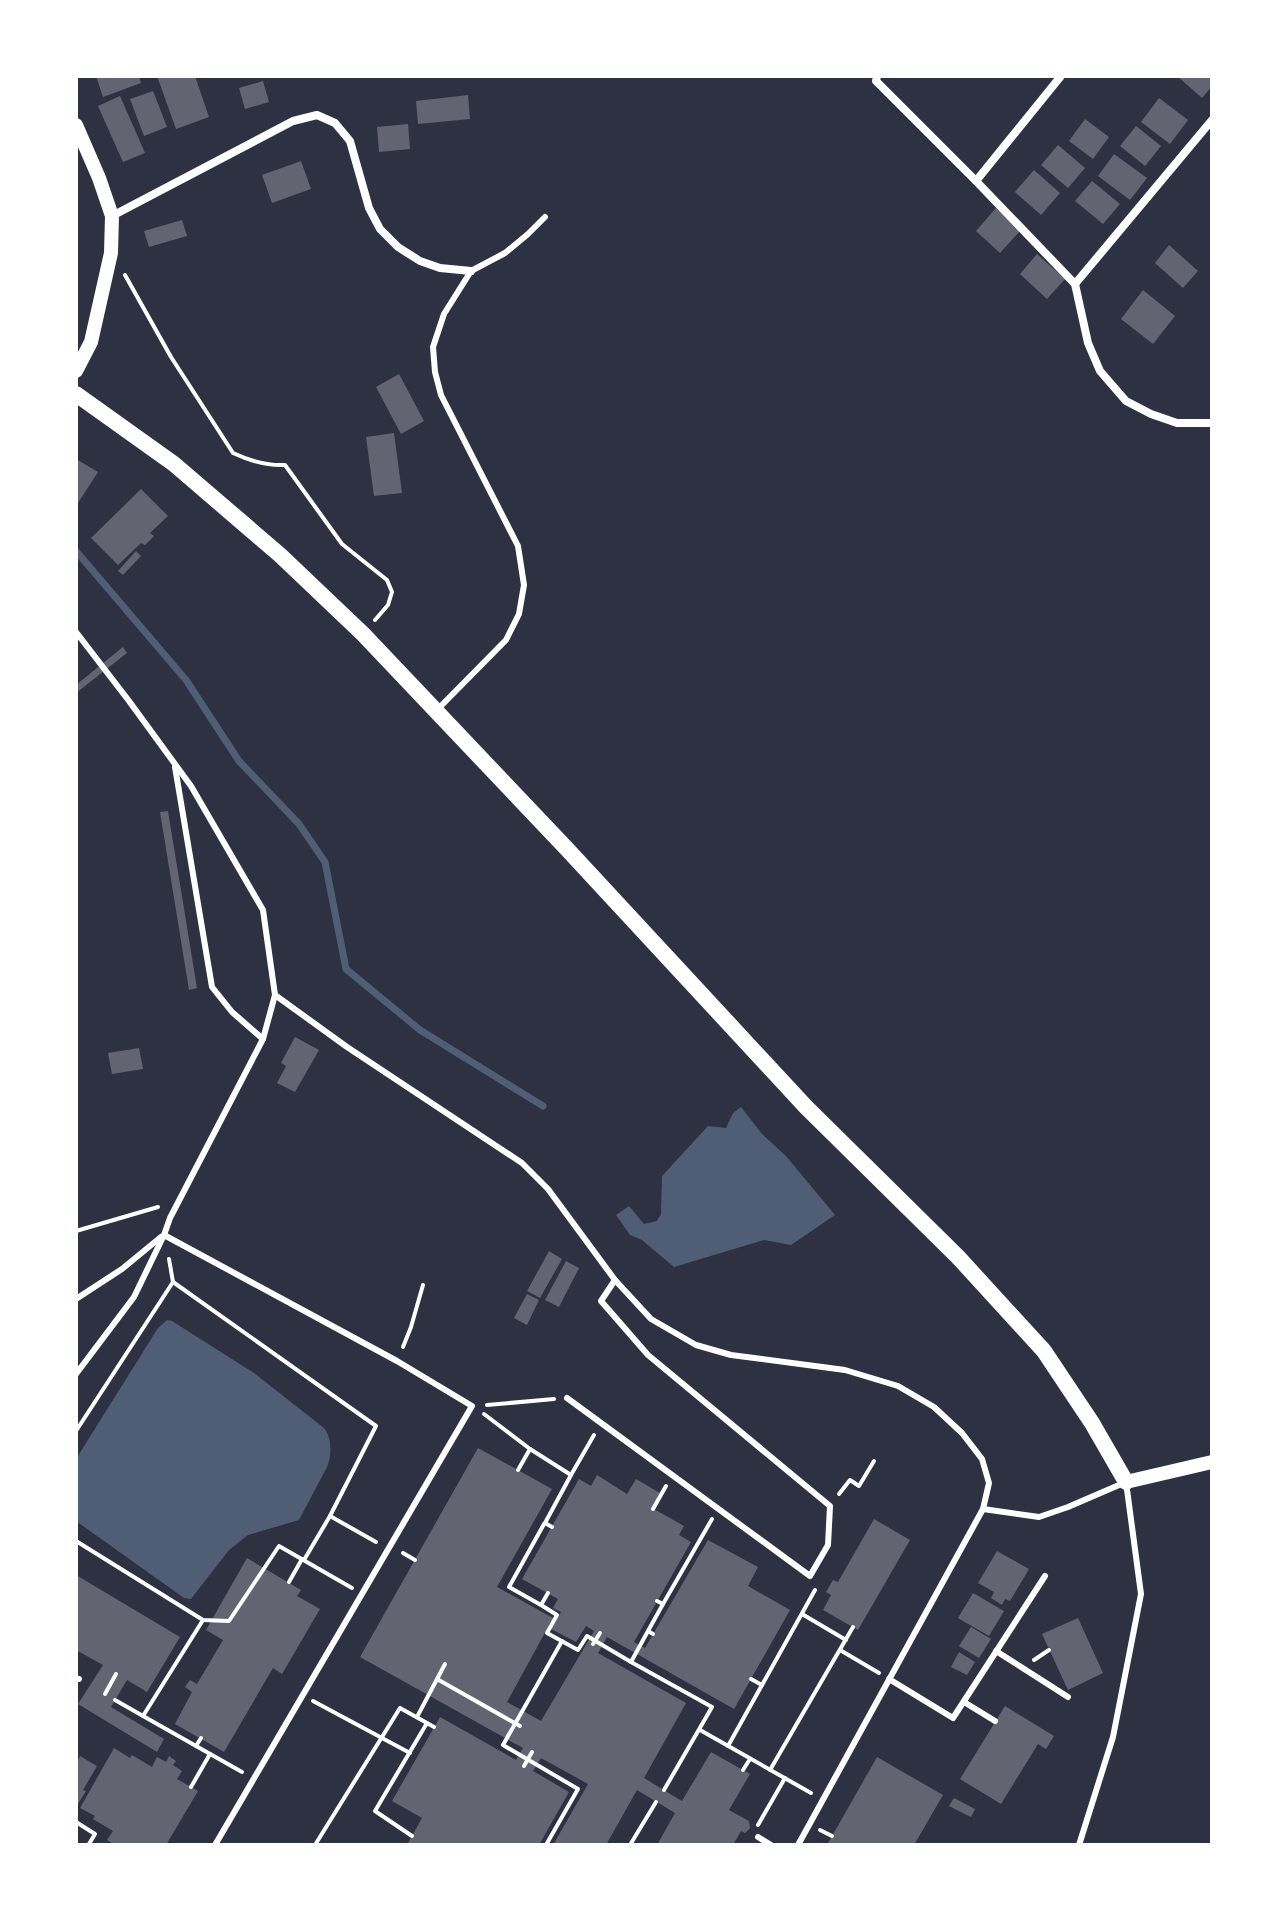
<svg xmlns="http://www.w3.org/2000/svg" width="1288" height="1921" viewBox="0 0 1288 1921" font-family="Helvetica,sans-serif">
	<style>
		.water { fill: #4f5d75 }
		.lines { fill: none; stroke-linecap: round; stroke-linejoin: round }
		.stream { stroke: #4f5d75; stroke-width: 7 }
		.building { fill: #626471 }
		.path { stroke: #fff; stroke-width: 4 }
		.service { stroke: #fff; stroke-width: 6 }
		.minor { stroke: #fff; stroke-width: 8 }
		.tertiary { stroke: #fff; stroke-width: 14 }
		.secondary { stroke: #fff; stroke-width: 16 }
	</style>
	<rect width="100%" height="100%" fill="#2d3142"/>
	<!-- water -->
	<g class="water">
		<polygon points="741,1107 762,1134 786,1156 835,1215 791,1245 764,1240 674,1267 642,1240 630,1235 616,1215 629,1206 644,1224 657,1221 661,1214 662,1176 708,1126 726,1128 733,1113"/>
		<path d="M167,1320L172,1321L254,1373L324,1428C332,1438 332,1455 327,1467L299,1520L248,1535L229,1550L191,1599L184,1598L76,1521V1459L158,1328Z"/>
	</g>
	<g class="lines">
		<!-- stream -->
		<polyline class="stream" points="76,551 186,680 239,761 299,824 325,862 346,969 420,1030 543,1106"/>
	</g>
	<!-- building -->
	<g class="building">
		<polygon points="96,76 139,76 141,83 103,97"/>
		<polygon points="157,76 195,76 209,117 176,129"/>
		<polygon points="1177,76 1212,76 1212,86 1202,98"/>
		<polygon points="263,81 269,102 245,109 239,88"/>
		<polygon points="153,91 167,127 144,136 130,99"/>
		<polygon points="468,95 470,119 418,124 416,101"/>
		<polygon points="120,96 145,153 123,162 98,106"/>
		<polygon points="1159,98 1188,120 1170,144 1141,122"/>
		<polygon points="1085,119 1109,137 1093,159 1069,141"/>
		<polygon points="408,124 410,149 379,152 377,127"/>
		<polygon points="1136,126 1161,146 1145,166 1120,146"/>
		<polygon points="1058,145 1085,168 1068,188 1041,165"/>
		<polygon points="1114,154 1147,178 1130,200 1098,176"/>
		<polygon points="301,161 311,189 272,203 262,175"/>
		<polygon points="1034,170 1060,193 1041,215 1015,192"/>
		<polygon points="1092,181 1120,204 1103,224 1075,201"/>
		<polygon points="996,208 1021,230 1000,253 976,231"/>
		<polygon points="182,220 187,236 149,247 144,231"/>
		<polygon points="1169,245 1198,271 1183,288 1155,263"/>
		<polygon points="1037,254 1065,279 1047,299 1020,274"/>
		<polygon points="1143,290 1175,316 1153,344 1121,319"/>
		<polygon points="399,374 424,421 401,434 376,387"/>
		<polygon points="394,433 402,493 374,496 366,437"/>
		<polygon points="76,459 98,472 76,506"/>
		<polygon points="141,489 168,516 150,533 154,536 145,545 141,543 118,565 91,538"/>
		<polygon points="136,551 141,556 123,575 118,571"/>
		<polygon points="123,647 127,653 76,693 76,685"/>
		<polygon points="168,811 197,988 189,990 160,812"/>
		<polygon points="295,1037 319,1050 295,1092 277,1083 286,1066 281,1063"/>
		<polygon points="139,1048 143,1069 112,1074 108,1053"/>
		<polygon points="549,1251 562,1259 540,1298 527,1291"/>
		<polygon points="566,1261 579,1268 559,1307 545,1300"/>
		<polygon points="527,1294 539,1300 527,1325 514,1318"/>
		<polygon points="478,1448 552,1489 497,1587 553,1618 507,1702 541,1721 594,1631 586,1626 576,1642 551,1629 561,1612 553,1608 558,1599 522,1579 579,1479 591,1486 597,1475 627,1494 636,1479 660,1493 652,1508 684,1526 679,1535 691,1542 634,1642 645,1648 708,1540 758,1567 748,1586 790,1610 734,1709 607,1637 598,1653 686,1703 644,1778 682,1801 711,1752 750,1774 729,1810 749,1821 750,1828 745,1833 741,1831 733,1845 657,1845 675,1813 637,1790 606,1845 553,1845 588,1784 541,1758 533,1771 569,1792 539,1845 407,1845 422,1818 392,1801 440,1717 516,1760 523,1748 360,1657"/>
		<polygon points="874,1519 910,1540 858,1630 823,1610 831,1595 826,1592 829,1587 833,1580 838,1582"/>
		<polygon points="997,1551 1029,1569 1010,1601 1005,1599 1002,1605 991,1598 994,1592 978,1583"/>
		<polygon points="247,1558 301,1590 297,1596 320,1609 282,1674 273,1668 224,1752 175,1724 192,1692 185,1687 190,1680 197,1684 223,1640 206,1630"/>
		<polygon points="76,1575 180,1637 147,1692 127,1680 111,1707 164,1739 157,1752 78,1704 103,1665 76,1650"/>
		<polygon points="973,1593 1004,1611 989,1636 958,1618"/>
		<polygon points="1078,1618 1103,1673 1068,1690 1042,1634"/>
		<polygon points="971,1627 991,1639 979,1658 959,1646"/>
		<polygon points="959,1652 975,1662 967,1675 951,1667"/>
		<polygon points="1005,1706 1054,1736 1046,1749 1038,1744 1001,1804 960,1779"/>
		<polygon points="114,1748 130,1758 132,1755 152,1767 157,1757 166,1762 169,1756 176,1761 173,1765 182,1771 177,1779 198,1791 166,1845 123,1845 120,1843 115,1845 107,1840 113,1831 93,1819 95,1816 80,1808"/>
		<polygon points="80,1756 97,1766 83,1790 86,1791 78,1804 76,1803 76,1764"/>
		<polygon points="877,1757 943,1795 914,1845 827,1845"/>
		<polygon points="954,1798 975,1809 971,1817 949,1806"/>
	</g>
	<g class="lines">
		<!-- path -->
		<g class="path">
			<path d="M125,275L171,357L233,453C250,461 266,466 285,465L342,544L387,580L392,592L388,605L375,620"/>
			<polyline points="76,1231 158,1207"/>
			<polyline points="173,1282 376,1426 330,1516 304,1560"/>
			<polyline points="403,1347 411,1327 423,1285"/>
			<polyline points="487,1405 554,1399"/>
			<polyline points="484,1414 530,1449 571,1475 545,1523 552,1527"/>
			<polyline points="76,1431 173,1282 169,1259"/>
			<polyline points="518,1470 530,1449"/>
			<polyline points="571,1475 594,1435"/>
			<polyline points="839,1494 850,1480 859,1486 874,1461"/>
			<polyline points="653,1509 666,1486"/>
			<polyline points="330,1516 376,1542"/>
			<polyline points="76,1541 203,1620 229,1621 279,1546 352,1588"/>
			<polyline points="403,1553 415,1560"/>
			<polyline points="289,1582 302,1559"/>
			<polyline points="548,1593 541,1605 557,1615 547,1633 578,1650 587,1636 631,1662"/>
			<polyline points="663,1604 712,1519"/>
			<polyline points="541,1605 509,1587 544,1524"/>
			<polyline points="802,1614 846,1640"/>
			<polyline points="648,1631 631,1662 712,1707 664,1790"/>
			<polyline points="653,1634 648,1631 663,1604 657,1601"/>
			<polyline points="593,1644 600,1633"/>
			<polyline points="840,1650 879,1673"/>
			<polyline points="1034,1660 1049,1650"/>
			<polyline points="437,1679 520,1726"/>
			<polyline points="751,1679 762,1685 815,1590"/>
			<polyline points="105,1694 116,1674"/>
			<polyline points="115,1700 143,1716 203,1620"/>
			<polyline points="313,1701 410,1753"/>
			<polyline points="143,1716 242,1772"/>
			<polyline points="417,1717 445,1664"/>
			<polyline points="700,1730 811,1793"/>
			<polyline points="196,1746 201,1738"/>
			<polyline points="728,1746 762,1685"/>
			<polyline points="524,1766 532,1752"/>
			<polyline points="743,1770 750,1759"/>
			<polyline points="770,1770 853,1627"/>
			<polyline points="191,1787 210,1754"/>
			<polyline points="76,1822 95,1834 89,1844 90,1845"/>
			<polyline points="758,1825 785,1778"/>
			<polyline points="820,1830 832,1836"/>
			<polyline points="412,1836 375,1811 427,1723 434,1727"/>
			<polyline points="315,1845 400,1708 427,1723"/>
			<polyline points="546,1845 578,1789 503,1745 562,1641"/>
			<polyline points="630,1845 656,1802"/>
		</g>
		<!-- service -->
		<g class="service">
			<polyline points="76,632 129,701 191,786 263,910 275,995 263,1039 170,1218 164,1235 134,1297 76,1374"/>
			<polyline points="436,711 506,640 519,614 524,585 518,546 441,395 435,372 433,347 444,314 471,271 505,253 528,234 545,217"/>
			<polyline points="175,767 212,987 232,1012 263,1039"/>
			<polyline points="275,995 347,1047 522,1163 548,1189 615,1280 651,1319 696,1345 731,1355 845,1370 898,1386 934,1407 962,1433 982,1459 989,1483 983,1509 798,1845"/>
			<polyline points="164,1235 397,1361 472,1406 215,1845"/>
			<polyline points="76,1299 122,1269 161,1237"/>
			<polyline points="567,1398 810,1576 828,1545 830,1506 648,1355 601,1301 615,1280"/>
			<polyline points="983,1509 1039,1517 1068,1507 1126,1482 1141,1594 1113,1737 1079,1845"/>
			<polyline points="996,1651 1068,1697"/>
			<polyline points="76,1678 79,1679"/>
			<polyline points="889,1679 953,1718 1045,1576"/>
			<polyline points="964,1702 995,1721"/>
			<polyline points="758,1837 771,1845"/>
		</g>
		<!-- minor -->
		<g class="minor">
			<polyline points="877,76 876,81 976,181 1075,284 1088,343 1100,371 1126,401 1151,414 1177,423 1212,423"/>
			<polyline points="976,181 1061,76"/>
			<polyline points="112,216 293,121 317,115 335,123 350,141 369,208 380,229 398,247 420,261 440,268 471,271"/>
			<polyline points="1075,284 1212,120"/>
		</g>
		<!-- tertiary -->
		<g class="tertiary">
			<polyline points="76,125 99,178 112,216 111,253 91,342 76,371"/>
			<polyline points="1126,1482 1212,1462"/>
		</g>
		<!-- secondary -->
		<polyline class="secondary" points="76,394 174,464 280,555 363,634 567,849 806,1107 958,1257 1044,1351 1092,1423 1126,1482"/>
	</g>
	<!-- border -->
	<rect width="1288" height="1921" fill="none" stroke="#ffffff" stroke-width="156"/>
</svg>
